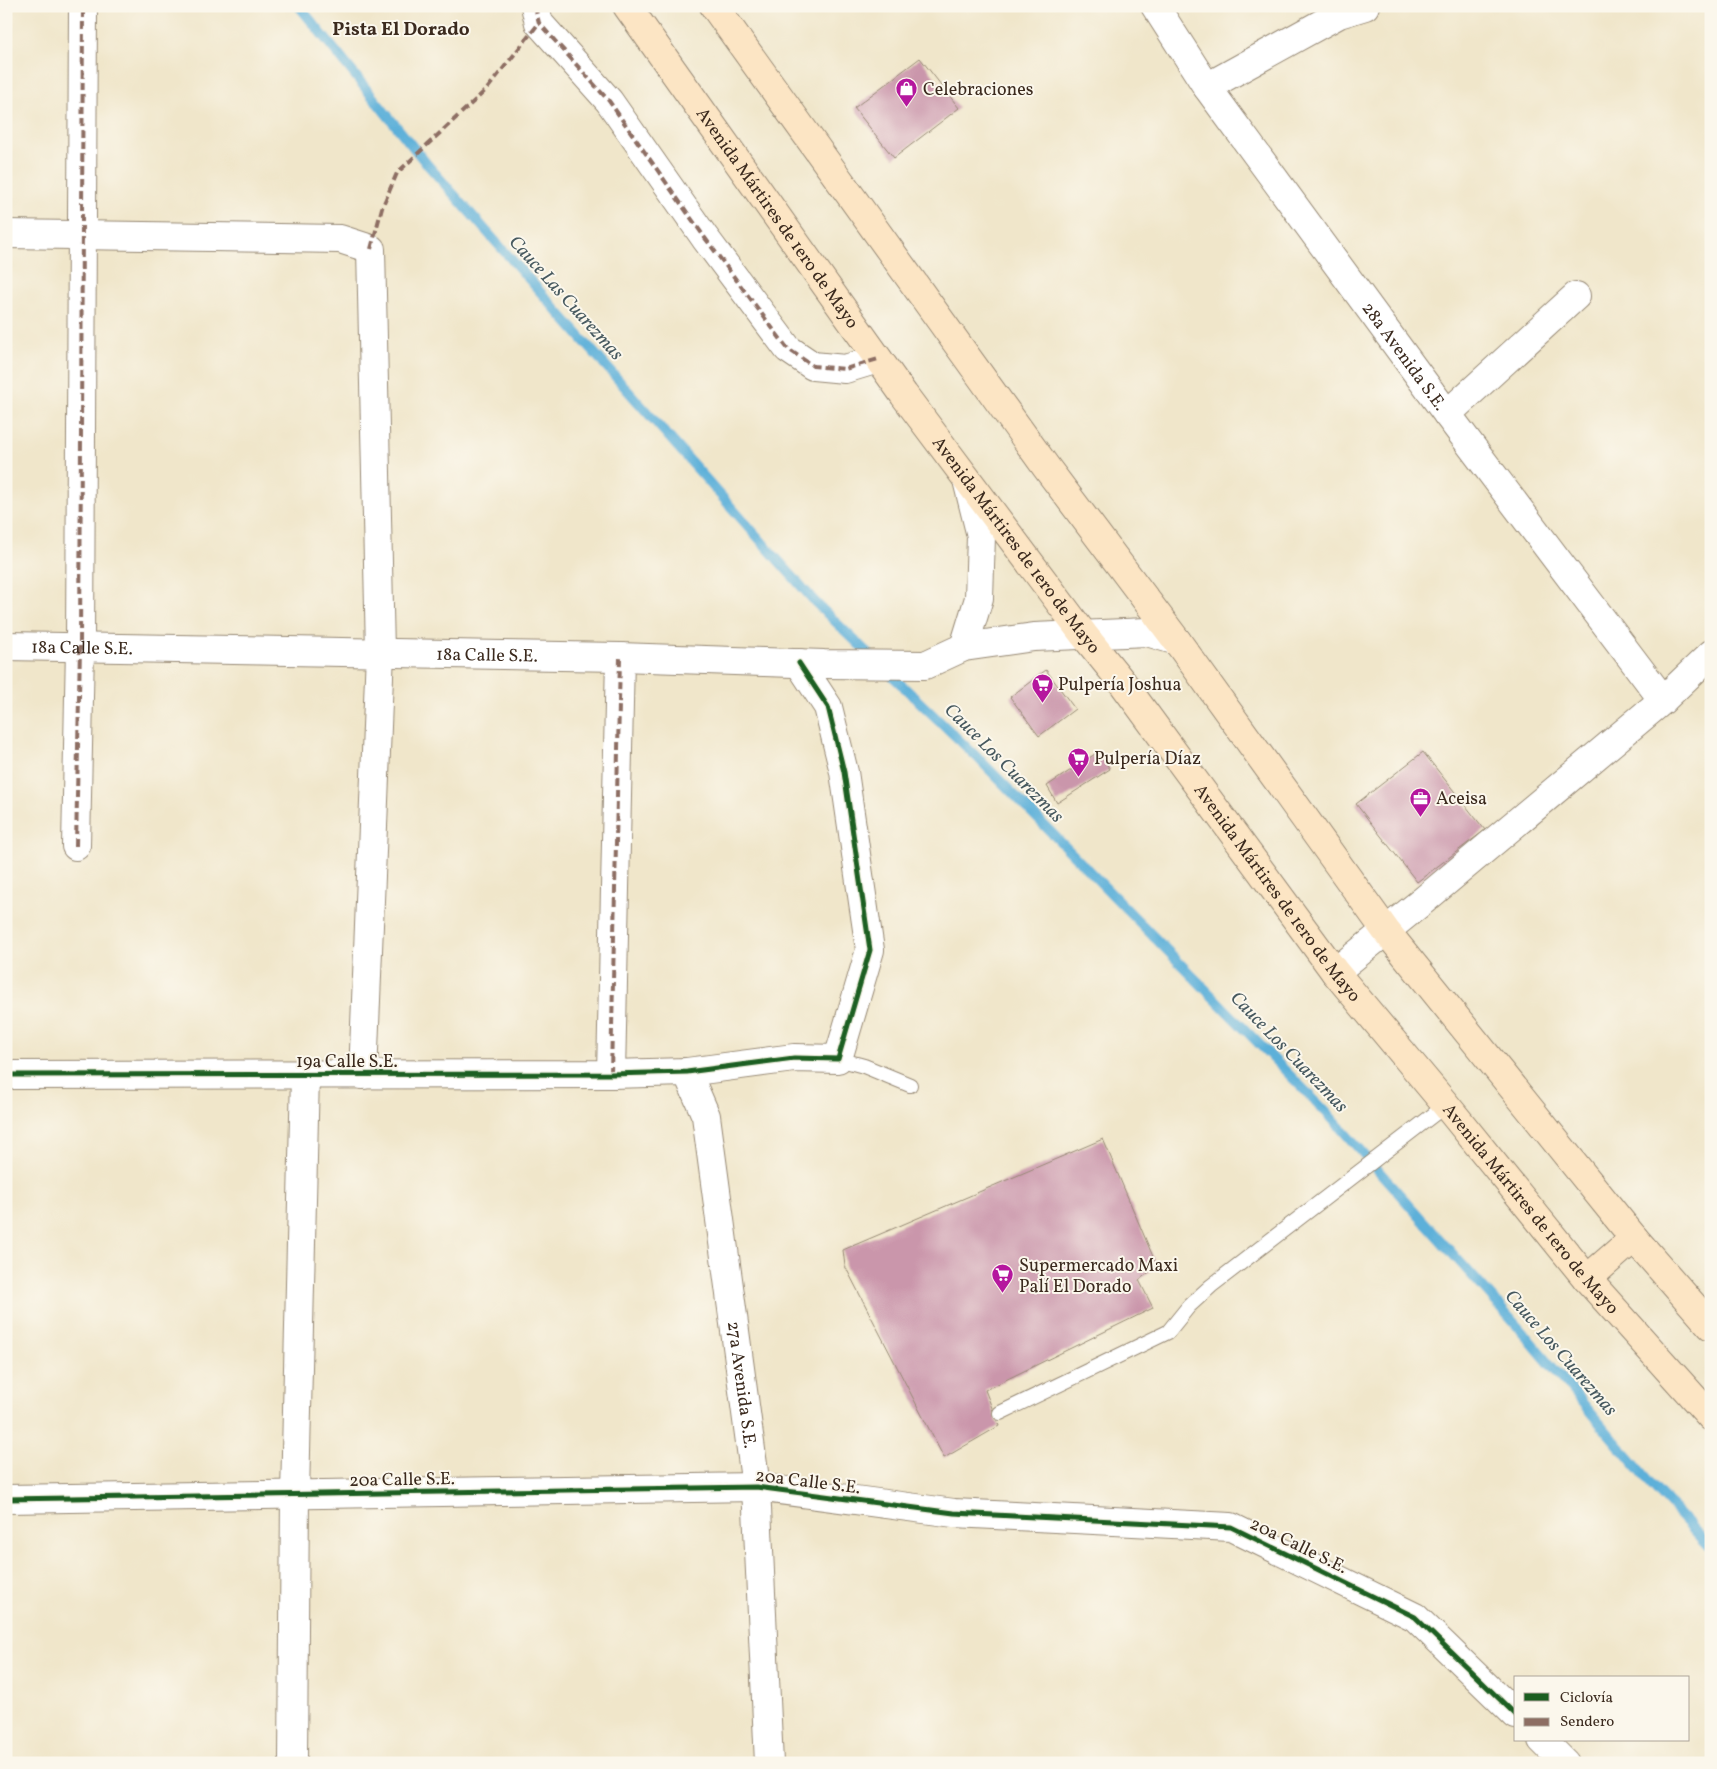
<svg xmlns="http://www.w3.org/2000/svg" width="1717" height="1769" viewBox="0 0 1717 1769" font-family="Vollkorn,serif">
	<style>
		.lines { fill: none; stroke-linecap: round; stroke-linejoin: round }
		.stream { stroke: #5db0d9; stroke-width: 10 }
		.building { fill: #ca96ab }
		.service-casing { stroke: #968874; stroke-width: 16 }
		.minor-casing { stroke: #968874; stroke-width: 30 }
		.secondary-casing { stroke: #968874; stroke-width: 30 }
		.service { stroke: #fff; stroke-width: 14 }
		.minor { stroke: #fff; stroke-width: 28 }
		.secondary { stroke: #fce5c4; stroke-width: 28 }
		.quiet { stroke: #8d6e63; stroke-width: 4; stroke-dasharray: 8 4; stroke-linecap: butt }
		.cycleway-casing { stroke: #fbf7ec; stroke-width: 8 }
		.cycleway { stroke: #1b5e20; stroke-width: 5 }
		.labels { text-anchor: middle; stroke-width: 4; stroke-linejoin: round; paint-order: stroke }
		.poi-label { font-size: 18px; fill: #3b2a1e; stroke: #fbf7ec; text-anchor: start }
		.street-label { font-size: 18px; fill: #3b2a1e; stroke: #fbf7ec }
		.neighbourhood-label { font-size: 19px; font-weight: bold; fill: #3b2a1e; stroke: #fbf7ec }
		.water-label { font-size: 19px; font-style: italic; fill: #47595f; stroke: #fbf7ec }
	</style>
	<rect width="100%" height="100%" fill="#fbf7ec"/>
	<filter id="ink" filterUnits="userSpaceOnUse"><feTurbulence type="fractalNoise" baseFrequency=".02" numOctaves="2"/><feDisplacementMap in="SourceGraphic" scale="10" xChannelSelector="R" yChannelSelector="G"/><feConvolveMatrix kernelMatrix="1 2 1 2 8 2 1 2 1" color-interpolation-filters="sRGB"/></filter>
	<filter id="wash" filterUnits="userSpaceOnUse"><feTurbulence type="fractalNoise" baseFrequency=".0096" numOctaves="4" result="noise"/><feDisplacementMap in="SourceGraphic" scale="20" xChannelSelector="R" yChannelSelector="G"/><feGaussianBlur stdDeviation="1.12" result="paint"/><feColorMatrix in="noise" values="0 0 0 0 0 0 0 0 0 0 0 0 0 0 0 0 0 1.4 0 .05"/><feComposite in="paint" operator="in"/></filter>
	<g filter="url(#wash)">
		<rect width="100%" height="100%" fill="#f0e6ca"/>
		<g class="lines">
			<!-- stream -->
			<g class="stream">
				<polyline points="299,6 426,163 817,604 874,659"/>
				<polyline points="885,669 979,759 1327,1113 1526,1336 1652,1485 1711,1548"/>
			</g>
		</g>
		<g id="blocks">
			<!-- building -->
			<g class="building">
				<polygon points="920,58 959,108 894,158 854,108"/>
				<polygon points="1046,670 1075,709 1039,736 1010,697"/>
				<polygon points="1098,752 1110,769 1057,803 1047,786"/>
				<polygon points="1423,752 1485,830 1417,882 1356,804"/>
				<polygon points="1103,1139 1157,1266 1139,1280 1153,1308 985,1390 999,1426 944,1458 845,1266 843,1250"/>
			</g>
		</g>
	</g>
	<g filter="url(#ink)">
		<use href="#blocks" fill-opacity="0" stroke="#968874" stroke-width="1"/>
		<g class="lines">
			<defs>
				<g id="service">
					<polyline points="838,1059 864,1066 910,1085"/>
					<polyline points="1000,1413 1168,1332 1189,1306 1211,1286 1446,1105"/>
				</g>
				<g id="minor">
					<polyline points="535,6 539,23 609,101 705,238 788,349 813,366 845,369 878,359"/>
					<path id="s1" d="M1155,6L1207,87L1447,414L1663,700"/>
					<polyline points="1207,87 1339,14 1365,6"/>
					<polyline points="6,234 340,239 371,249 380,652 363,1075"/>
					<polyline points="1447,414 1576,296"/>
					<path id="s2" d="M6,646L620,657L824,664L925,665L964,647L1034,637L1147,632L1177,641"/>
					<polyline points="964,647 979,598 981,536 967,480"/>
					<polyline points="76,846 80,647 83,6"/>
					<polyline points="1335,972 1424,900 1663,700 1711,654"/>
					<path id="s3" d="M687,1072L706,1116L756,1487L769,1763"/>
					<polyline points="611,1074 620,657"/>
					<polyline points="6,1075 611,1074 687,1072 794,1058 838,1059 870,950 844,772 828,707 799,663"/>
					<polyline points="6,1499 756,1487 954,1513 1231,1527 1415,1617 1516,1715"/>
					<polyline points="1542,1740 1565,1763"/>
					<polyline points="293,1763 295,1494 305,1075"/>
				</g>
				<g id="secondary">
					<path id="s4" d="M627,6L904,395L1084,635L1122,682L1335,972L1446,1105L1587,1279L1711,1417"/>
					<polyline points="714,6 1046,467 1177,641 1386,931 1634,1238 1711,1326"/>
					<polyline points="1587,1279 1634,1238"/>
				</g>
			</defs>
			<!-- service casing -->
			<use href="#service" class="service-casing"/>
			<!-- minor casing -->
			<use href="#minor" class="minor-casing"/>
			<!-- secondary casing -->
			<use href="#secondary" class="secondary-casing"/>
			<!-- service -->
			<use href="#service" class="service"/>
			<!-- minor -->
			<use href="#minor" class="minor"/>
			<!-- secondary -->
			<use href="#secondary" class="secondary"/>
			<!-- quiet -->
			<g class="quiet">
				<polyline points="535,6 539,23 609,101 705,238 788,349 813,366 845,369 878,359"/>
				<polyline points="371,249 382,208 397,173 487,89 539,23"/>
				<polyline points="76,846 80,647 83,6"/>
				<polyline points="611,1074 620,657"/>
			</g>
			<defs>
				<g id="cycleway">
					<polyline points="6,1075 611,1074 687,1072 794,1058 838,1059 870,950 844,772 828,707 799,663"/>
					<polyline points="6,1499 756,1487 954,1513 1231,1527 1415,1617 1516,1715"/>
				</g>
			</defs>
			<!-- cycleway casing -->
			<use href="#cycleway" class="cycleway-casing"/>
			<!-- cycleway -->
			<use href="#cycleway" class="cycleway"/>
		</g>
	</g>
	<!-- icons -->
	<defs>
		<symbol id="shop-pin" viewBox="-11 -11 22 30"><path d="M0 17L-7.5 6A9.5 9.5 0 1 1 7.5 6Z" fill="#b5179e" stroke="#fbf7ec"/><path d="M-5-2.5h2.3a2.7 3.5 0 0 1 5.4 0H5L5.5 6h-11ZM-1.5-2.5h3a1.5 2.3 0 0 0-3 0Z" fill="#fff"/></symbol>
		<symbol id="supermarket-pin" viewBox="-11 -11 22 30"><path d="M0 17L-7.5 6A9.5 9.5 0 1 1 7.5 6Z" fill="#b5179e" stroke="#fbf7ec"/><path d="M-6-5.5h2.5l.6 2H6L4.5 2H-2.5L-4.4-4H-6ZM-1.5 3.2a1.3 1.3 0 1 0 .1 0ZM3 3.2a1.3 1.3 0 1 0 .1 0Z" fill="#fff"/></symbol>
		<symbol id="office-pin" viewBox="-11 -11 22 30"><path d="M0 17L-7.5 6A9.5 9.5 0 1 1 7.5 6Z" fill="#b5179e" stroke="#fbf7ec"/><path d="M-6-3h4V-5.5h4V-3h4V5H-6ZM-1-4.5V-3h2v-1.5ZM-6 0V1H6V0Z" fill="#fff"/></symbol>
	</defs>
	<g fill-rule="evenodd">
		<use href="#shop-pin" x="894" y="76" width="25" height="34"/>
		<use href="#supermarket-pin" x="1030" y="672" width="25" height="34"/>
		<use href="#supermarket-pin" x="1066" y="746" width="25" height="34"/>
		<use href="#office-pin" x="1408" y="786" width="25" height="34"/>
		<use href="#supermarket-pin" x="990" y="1262" width="25" height="34"/>
	</g>
	<g class="labels">
		<!-- poi labels -->
		<g class="poi-label">
			<text x="923" y="95">Celebraciones</text>
			<text x="1058" y="690">Pulpería Joshua</text>
			<text x="1094" y="764">Pulpería Díaz</text>
			<text x="1436" y="804">Aceisa</text>
			<text x="1019" y="1271">Supermercado Maxi<tspan x="1019" dy="21">Palí El Dorado</tspan></text>
		</g>
		<!-- street labels -->
		<g class="street-label">
			<text dy="6" stroke="none"><textPath href="#s4" startOffset="260">Avenida Mártires de 1ero de Mayo</textPath></text>
			<text dy="6" stroke="none"><textPath href="#s1" startOffset="430">28a Avenida S.E.</textPath></text>
			<text dy="6" stroke="none"><textPath href="#s4" startOffset="665">Avenida Mártires de 1ero de Mayo</textPath></text>
			<text dy="6" stroke="none"><textPath href="#s2" startOffset="76">18a Calle S.E.</textPath></text>
			<text dy="6" stroke="none"><textPath href="#s2" startOffset="481">18a Calle S.E.</textPath></text>
			<text dy="6" stroke="none"><textPath href="#s4" startOffset="1100">Avenida Mártires de 1ero de Mayo</textPath></text>
			<text x="347" y="1067">19a Calle S.E.</text>
			<text dy="6" stroke="none"><textPath href="#s4" startOffset="1505">Avenida Mártires de 1ero de Mayo</textPath></text>
			<text dy="6" stroke="none"><textPath href="#s3" startOffset="319">27a Avenida S.E.</textPath></text>
			<text transform="translate(402 1479) rotate(-1)" y="6">20a Calle S.E.</text>
			<text transform="translate(808 1481) rotate(7)" y="6">20a Calle S.E.</text>
			<text transform="translate(1299 1545) rotate(26)" y="6">20a Calle S.E.</text>
		</g>
		<!-- neighbourhood labels -->
		<g class="neighbourhood-label">
			<text x="401" y="35">Pista El Dorado</text>
		</g>
		<!-- water labels -->
		<g class="water-label">
			<text transform="translate(567 297) rotate(48)" y="7">Cauce Las Cuarezmas</text>
			<text transform="translate(1005 762) rotate(45)" y="7">Cauce Los Cuarezmas</text>
			<text transform="translate(1290 1051) rotate(46)" y="7">Cauce Los Cuarezmas</text>
			<text transform="translate(1562 1352) rotate(49)" y="7">Cauce Los Cuarezmas</text>
		</g>
	</g>
	<!-- margin -->
	<rect width="1717" height="1769" fill="none" stroke="#fbf7ec" stroke-width="25"/>
	<!-- legend -->
	<rect x="1514" y="1676" width="175" height="65" fill="#fbf7ec" stroke="#aea59a"/>
	<rect x="1524" y="1693" width="25" height="8" fill="#1b5e20" stroke="#aea59a"/>
	<text x="1560" y="1702" font-size="15" fill="#3b2a1e">Ciclovía</text>
	<rect x="1524" y="1718" width="25" height="8" fill="#8d6e63" stroke="#aea59a"/>
	<text x="1560" y="1726" font-size="15" fill="#3b2a1e">Sendero</text>
</svg>
